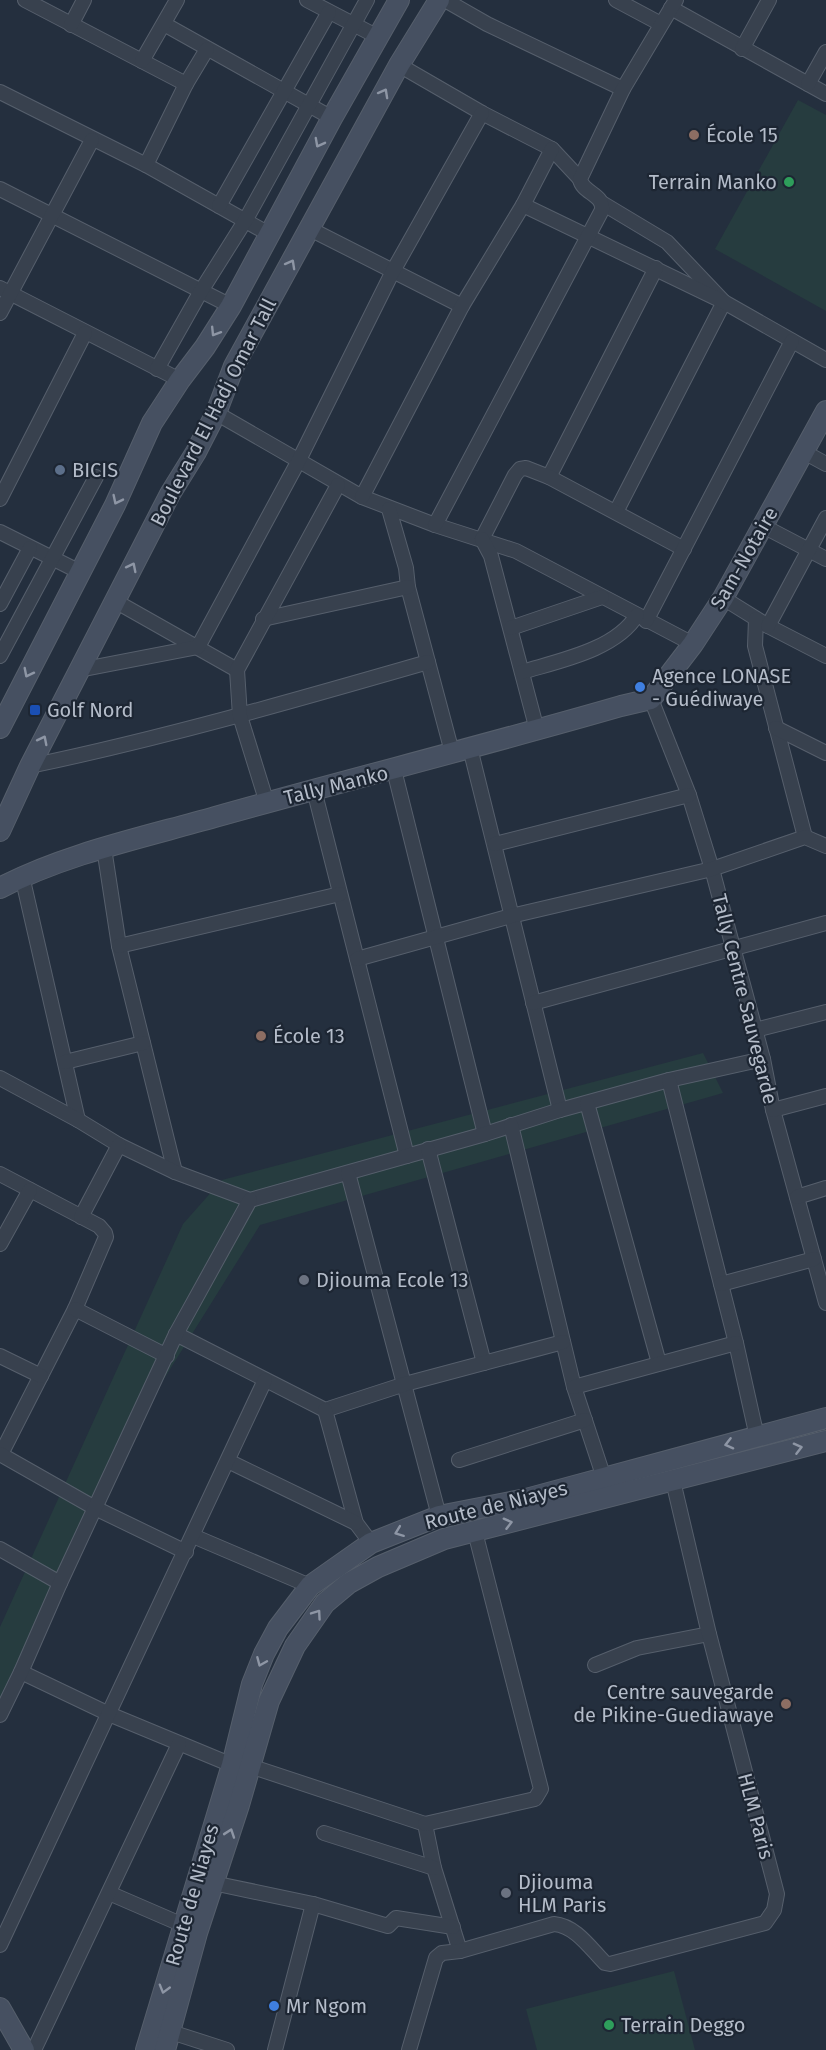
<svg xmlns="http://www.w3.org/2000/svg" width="826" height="2050" viewBox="0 0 826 2050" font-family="'Fira Sans',sans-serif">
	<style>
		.green { fill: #263c3f }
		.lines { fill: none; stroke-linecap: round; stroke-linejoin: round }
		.street-casing { stroke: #565f6c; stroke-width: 16 }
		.secondary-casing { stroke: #565f6c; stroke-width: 22 }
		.street { stroke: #38414e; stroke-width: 14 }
		.secondary { stroke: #465061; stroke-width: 20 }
		.oneway { stroke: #8e96a5 }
		.education-dot { fill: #8d6e63; stroke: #1d2633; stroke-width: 2 }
		.leisure-dot { fill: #2e9e5b; stroke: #1d2633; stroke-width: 2 }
		.service-dot { fill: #5c6f8a; stroke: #1d2633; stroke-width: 2 }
		.shop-dot { fill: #3f7fe0; stroke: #1d2633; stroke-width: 2 }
		.transit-dot { fill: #1a4fb4; stroke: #1d2633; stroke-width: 2 }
		.worship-dot { fill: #6b7280; stroke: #1d2633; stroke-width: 2 }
		.labels { text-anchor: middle; stroke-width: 4.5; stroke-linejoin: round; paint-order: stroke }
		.poi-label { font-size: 20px; fill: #b4bcc9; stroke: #1d2633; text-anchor: start }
		.street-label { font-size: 20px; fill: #b4bcc9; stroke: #1d2633 }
	</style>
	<rect width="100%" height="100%" fill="#242f3e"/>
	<!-- green -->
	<g class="green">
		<polygon points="798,100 826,115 826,311 715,249"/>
		<polygon points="703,1053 723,1093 260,1225 129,1435 0,1723 0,1627 183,1224 222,1180"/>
		<polygon points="674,1971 695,2050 537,2050 526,2009"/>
	</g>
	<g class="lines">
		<defs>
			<g id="street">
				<polyline points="25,0 186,84"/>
				<polyline points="307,0 378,37"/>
				<polyline points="445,0 487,24 623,89"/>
				<polyline points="616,0 661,24"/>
				<polyline points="671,8 826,94"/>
				<polyline points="164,24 332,118"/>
				<polyline points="71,25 84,0"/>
				<polyline points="742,49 769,0"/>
				<polyline points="142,61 177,0"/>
				<polyline points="399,65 482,113 552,149 580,179"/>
				<polyline points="808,84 826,52"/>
				<polyline points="0,92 146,165 269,234"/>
				<polyline points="146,165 186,84 207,49"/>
				<polyline points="0,189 231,306"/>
				<polyline points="602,203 667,242 724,302 616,512"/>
				<polyline points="523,205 724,302 826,360"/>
				<polyline points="219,206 329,12"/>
				<polyline points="310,229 462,306"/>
				<polyline points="0,288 180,380"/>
				<polyline points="0,313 92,140"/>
				<polyline points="157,369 201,291 245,221 367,0"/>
				<polyline points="216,413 362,497 435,525 516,551 693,644"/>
				<polyline points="804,452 826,464"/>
				<polyline points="549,477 656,268"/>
				<polyline points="362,497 462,306 523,205 552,149"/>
				<polyline points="0,499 85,333"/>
				<polyline points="389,509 406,568 408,587 452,752"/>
				<path d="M435,525L602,210C604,194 582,193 580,179L623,89L676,0"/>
				<polyline points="763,526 826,559"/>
				<polyline points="0,532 80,572"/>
				<polyline points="482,539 515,475 520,469 526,468 549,477 684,549"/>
				<polyline points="482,539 491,556 537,730"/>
				<polyline points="723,598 768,626 826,656"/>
				<polyline points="115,601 237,670"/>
				<polyline points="0,604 30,548"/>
				<polyline points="263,619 408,587"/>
				<polyline points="756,619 755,646 805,837"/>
				<polyline points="646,621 792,341"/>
				<polyline points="768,626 826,518"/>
				<polyline points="511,628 602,597"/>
				<polyline points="0,656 96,477"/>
				<polyline points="79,670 198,647 298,462 393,271 482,113"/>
				<path d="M522,672C558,661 616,650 637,615"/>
				<polyline points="651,699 689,795 712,869 763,1059 773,1110 826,1303"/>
				<polyline points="776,728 826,753"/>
				<polyline points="470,748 560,1110"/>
				<path d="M30,766C164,738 296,700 428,662"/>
				<polyline points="394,770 485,1134"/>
				<polyline points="314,790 407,1156"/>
				<polyline points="267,803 240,716 237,670 338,485"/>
				<polyline points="495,844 689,795"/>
				<polyline points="104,848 119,946 175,1172"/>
				<polyline points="22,876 78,1120"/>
				<polyline points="119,946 340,894"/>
				<polyline points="357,959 511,916 712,869 805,837 826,846"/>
				<polyline points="533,1003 826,923"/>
				<polyline points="755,1030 826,1012"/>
				<polyline points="65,1062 143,1043"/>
				<polyline points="0,1078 78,1120 119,1145 175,1172 250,1200 485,1134 560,1110 669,1080 763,1059"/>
				<polyline points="669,1080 736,1343 757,1437"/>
				<polyline points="587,1103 659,1363"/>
				<polyline points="773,1110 826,1096"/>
				<polyline points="511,1125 574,1387 604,1478"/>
				<polyline points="428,1149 484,1363"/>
				<polyline points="348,1173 439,1516"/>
				<polyline points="0,1174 99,1226 105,1233 106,1237 75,1309 1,1454"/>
				<polyline points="797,1197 826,1188"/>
				<polyline points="81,1217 119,1145"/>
				<polyline points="0,1244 30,1190"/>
				<polyline points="721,1284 814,1259"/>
				<polyline points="75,1309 167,1356"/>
				<polyline points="176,1334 325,1410 405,1384 563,1342"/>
				<polyline points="0,1356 41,1376"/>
				<polyline points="574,1387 736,1343"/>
				<polyline points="325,1410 356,1523 371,1543"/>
				<polyline points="0,1454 95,1508 186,1552"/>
				<polyline points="459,1460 585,1420"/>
				<polyline points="228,1461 356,1523"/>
				<polyline points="193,1536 310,1586"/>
				<polyline points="0,1549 60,1583"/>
				<polyline points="595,1665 637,1648 709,1634"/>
				<polyline points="21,1672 109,1714 232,1765"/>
				<polyline points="0,1715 21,1672 60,1583 176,1334 250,1200"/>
				<polyline points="250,1766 425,1824 434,1868 460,1951"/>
				<polyline points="425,1824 535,1799 541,1789 475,1532"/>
				<polyline points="324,1833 434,1868"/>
				<polyline points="213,1883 313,1904 388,1926 396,1918 453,1927"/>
				<polyline points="109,1893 183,1925"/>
				<polyline points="0,1945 265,1380"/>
				<polyline points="171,2032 227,2050"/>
				<polyline points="34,2050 179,1744"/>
				<polyline points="275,2050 313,1904"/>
				<path d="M409,2050L436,1958L442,1953L460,1951L554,1924C576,1926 590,1948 605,1963L610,1964L765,1923L774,1910L777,1894L709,1634L673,1481"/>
			</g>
			<g id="secondary">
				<polyline points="0,728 115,505 152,423 180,380 205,347 231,306 332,118 399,0"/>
				<polyline points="0,831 30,766 170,494 196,452 216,413 234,366 399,65 439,0"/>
				<path d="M0,888C64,854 145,837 215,817C350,779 486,745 621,706L651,699L693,644L723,598L826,411"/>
				<polyline points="0,2008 24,2050"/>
				<polyline points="146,2050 232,1765 252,1684 264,1654 278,1628 310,1586 371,1543 439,1516 526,1499 826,1418"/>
				<polyline points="165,2050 197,1933 239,1805 269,1701 295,1646 325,1603 349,1583 378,1567 444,1539 826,1441"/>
			</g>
		</defs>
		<!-- street casing -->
		<use href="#street" class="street-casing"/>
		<!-- secondary casing -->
		<use href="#secondary" class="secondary-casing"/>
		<!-- street -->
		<use href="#street" class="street"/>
		<!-- secondary -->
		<use href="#secondary" class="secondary"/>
	</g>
	<!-- one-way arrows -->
	<defs><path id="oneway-chevron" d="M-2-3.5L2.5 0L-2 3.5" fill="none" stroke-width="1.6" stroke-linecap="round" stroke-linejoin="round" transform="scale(1.5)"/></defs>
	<g class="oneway">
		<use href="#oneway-chevron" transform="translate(384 93) rotate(-61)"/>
		<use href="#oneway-chevron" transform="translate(319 143) rotate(118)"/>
		<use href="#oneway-chevron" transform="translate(291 264) rotate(-61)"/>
		<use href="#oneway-chevron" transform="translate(215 332) rotate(122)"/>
		<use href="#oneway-chevron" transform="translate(117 500) rotate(116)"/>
		<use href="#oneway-chevron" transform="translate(132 567) rotate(-63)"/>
		<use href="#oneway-chevron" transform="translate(28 673) rotate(117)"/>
		<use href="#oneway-chevron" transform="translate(43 740) rotate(-63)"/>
		<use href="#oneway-chevron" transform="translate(729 1444) rotate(166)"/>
		<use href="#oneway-chevron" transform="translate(798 1448) rotate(-14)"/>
		<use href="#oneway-chevron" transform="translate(508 1523) rotate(-15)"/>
		<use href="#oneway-chevron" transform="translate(399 1532) rotate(159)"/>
		<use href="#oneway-chevron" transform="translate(317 1614) rotate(-55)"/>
		<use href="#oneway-chevron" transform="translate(261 1662) rotate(113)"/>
		<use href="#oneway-chevron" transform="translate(230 1833) rotate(-71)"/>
		<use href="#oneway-chevron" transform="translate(164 1989) rotate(106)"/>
	</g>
	<!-- markers -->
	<g class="education-dot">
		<circle cx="694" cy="135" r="6"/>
		<circle cx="261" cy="1036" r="6"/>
		<circle cx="786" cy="1704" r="6"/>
	</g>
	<g class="leisure-dot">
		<circle cx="789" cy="182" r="6"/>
		<circle cx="609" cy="2025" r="6"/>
	</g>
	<circle class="service-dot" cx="60" cy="470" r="6"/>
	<g class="shop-dot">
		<circle cx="640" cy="687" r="6"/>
		<circle cx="274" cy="2006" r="6"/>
	</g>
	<rect class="transit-dot" x="29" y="704" width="12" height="12" rx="3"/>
	<g class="worship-dot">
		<circle cx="304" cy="1280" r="6"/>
		<circle cx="506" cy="1893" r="6"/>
	</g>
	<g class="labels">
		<!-- poi labels -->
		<g class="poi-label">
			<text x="706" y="142">École 15</text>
			<text x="777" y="189" text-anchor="end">Terrain Manko</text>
			<text x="72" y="477">BICIS</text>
			<text x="652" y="683">Agence LONASE<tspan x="652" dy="23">- Guédiwaye</tspan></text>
			<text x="47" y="717">Golf Nord</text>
			<text x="273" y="1043">École 13</text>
			<text x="316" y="1287">Djiouma Ecole 13</text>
			<text x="774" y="1699" text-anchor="end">Centre sauvegarde<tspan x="774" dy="23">de Pikine-Guediawaye</tspan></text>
			<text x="518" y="1889">Djiouma<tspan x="518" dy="23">HLM Paris</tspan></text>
			<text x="286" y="2013">Mr Ngom</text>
			<text x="621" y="2032">Terrain Deggo</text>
		</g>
		<!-- street labels -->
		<g class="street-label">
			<text transform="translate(213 412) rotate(-63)" y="7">Boulevard El Hadj Omar Tall</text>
			<text transform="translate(744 558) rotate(-60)" y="7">Sam-Notaire</text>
			<text transform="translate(336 785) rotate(-14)" y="7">Tally Manko</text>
			<text transform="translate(745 999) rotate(76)" y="7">Tally Centre Sauvegarde</text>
			<text transform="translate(496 1505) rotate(-14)" y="7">Route de Niayes</text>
			<text transform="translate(756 1816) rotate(75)" y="7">HLM Paris</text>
			<text transform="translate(192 1895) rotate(-74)" y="7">Route de Niayes</text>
		</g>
	</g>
</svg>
